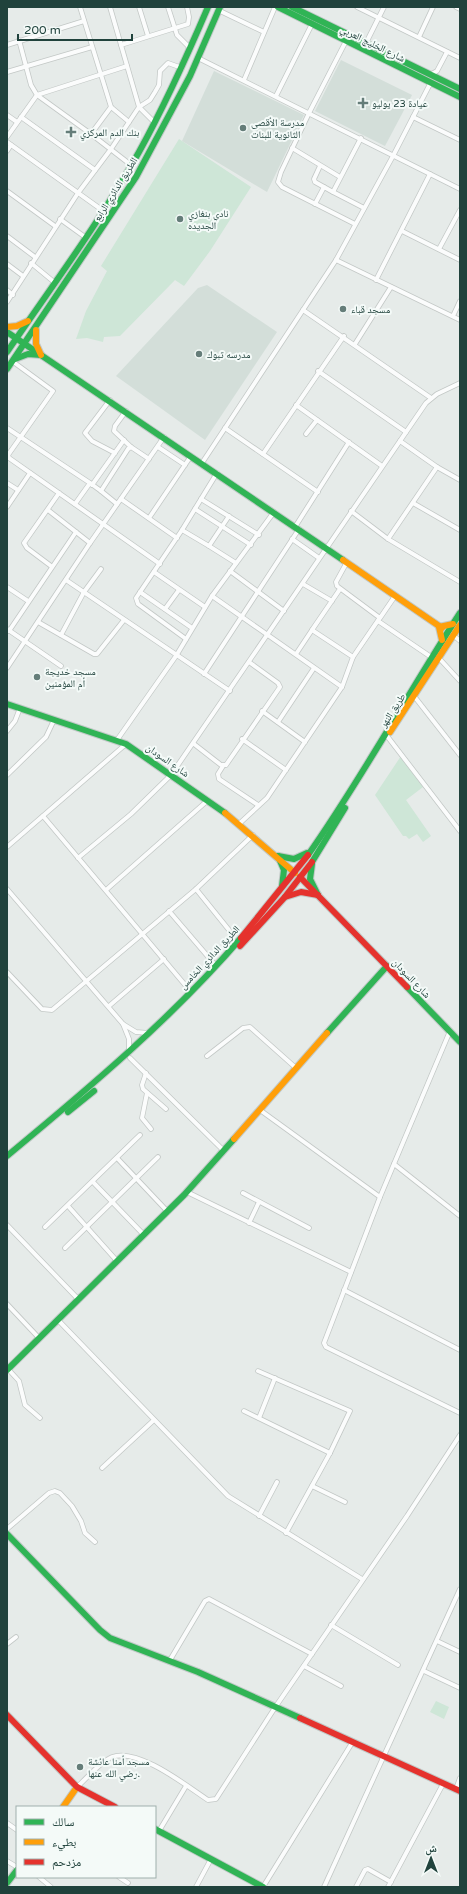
<svg xmlns="http://www.w3.org/2000/svg" width="467" height="1894" viewBox="0 0 467 1894" font-family="'Varela Round','Noto Naskh Arabic',sans-serif">
	<style>
		.built { fill: #d3ded9 }
		.green { fill: #cee6d7 }
		.lines { fill: none; stroke-linecap: round; stroke-linejoin: round }
		.street-casing { stroke: #c3c8c6; stroke-width: 5.5 }
		.fast-casing { stroke: #c1c9c7; stroke-width: 8 }
		.slow-casing { stroke: #c1c9c7; stroke-width: 8 }
		.jam-casing { stroke: #c1c9c7; stroke-width: 8 }
		.street { stroke: #fbfcfc; stroke-width: 4 }
		.fast { stroke: #30b455; stroke-width: 6 }
		.slow { stroke: #ff9f0a; stroke-width: 6 }
		.jam { stroke: #e5322d; stroke-width: 6 }
		.poi-dot { fill: #657d79; stroke: #f4faf8; stroke-width: 1.5 }
		.labels { text-anchor: middle; stroke-width: 4; stroke-linejoin: round; paint-order: stroke }
		.street-label { font-size: 10px; fill: #20423c; stroke: #f4faf8 }
		.poi-label { font-size: 10px; fill: #20423c; stroke: #f4faf8; text-anchor: start }
	</style>
	<rect width="100%" height="100%" fill="#e6ebe9"/>
	<!-- built -->
	<g class="built">
		<polygon points="341,60 412,95 385,146 315,111"/>
		<polygon points="214,71 304,115 267,192 182,141"/>
		<polygon points="207,285 277,332 205,440 116,376 198,288"/>
	</g>
	<!-- green -->
	<g class="green">
		<polygon points="179,139 251,187 210,251 184,286 175,280 120,336 104,337 103,342 87,338 76,339 86,311 107,271 101,266"/>
		<polygon points="401,756 423,787 406,800 431,836 423,842 417,834 409,839 406,836 403,836 375,795"/>
		<polygon points="436,1701 449,1707 444,1719 430,1712"/>
	</g>
	<g class="lines">
		<defs>
			<g id="street">
				<polyline points="80,7 111,107 129,122"/>
				<polyline points="110,7 121,45 188,24 189,17 187,7"/>
				<polyline points="139,7 148,36"/>
				<polyline points="168,7 177,35 190,48"/>
				<polyline points="357,7 460,58"/>
				<polyline points="456,7 460,9"/>
				<polyline points="218,10 264,32"/>
				<polyline points="419,37 433,7"/>
				<polyline points="19,40 31,85 37,95 91,134 131,165"/>
				<polyline points="346,41 309,113 281,172 278,182 282,187 355,224"/>
				<polyline points="366,43 384,7"/>
				<polyline points="7,45 84,21"/>
				<polyline points="121,45 139,107 155,123"/>
				<polyline points="198,58 460,189"/>
				<polyline points="7,72 92,47"/>
				<polyline points="430,75 437,71 447,52"/>
				<polyline points="244,80 275,7"/>
				<polyline points="276,96 312,24"/>
				<polyline points="7,115 17,122"/>
				<polyline points="21,117 95,170"/>
				<polyline points="413,117 460,140"/>
				<polyline points="91,134 111,107"/>
				<polyline points="7,137 37,95 127,66"/>
				<polyline points="7,142 102,210"/>
				<polyline points="292,148 340,177"/>
				<polyline points="7,151 11,145"/>
				<polyline points="320,166 314,179 315,182 333,192 361,138"/>
				<polyline points="7,191 55,226"/>
				<polyline points="333,192 364,208"/>
				<polyline points="315,204 324,187"/>
				<polyline points="60,219 85,237"/>
				<polyline points="402,231 460,260"/>
				<polyline points="7,236 35,257"/>
				<polyline points="439,249 460,210"/>
				<polyline points="336,260 460,320"/>
				<polyline points="31,263 54,282"/>
				<polyline points="7,264 23,276"/>
				<polyline points="376,280 430,174"/>
				<polyline points="7,290 13,295"/>
				<polyline points="7,302 78,193 111,149 139,107 150,100 155,92 159,85 160,71 168,63 182,68"/>
				<polyline points="303,310 431,398"/>
				<polyline points="453,316 460,301"/>
				<polyline points="355,344 391,287"/>
				<polyline points="12,361 53,391 8,455 9,458 160,564"/>
				<polyline points="318,371 406,432"/>
				<polyline points="110,400 85,433 92,441 115,453"/>
				<polyline points="296,405 382,466"/>
				<polyline points="126,411 115,426 114,431 131,447 149,459"/>
				<polyline points="7,428 90,483 75,504"/>
				<polyline points="225,428 318,492"/>
				<polyline points="306,434 317,420"/>
				<polyline points="400,441 437,467 460,480"/>
				<polyline points="158,447 185,465"/>
				<polyline points="263,454 344,336"/>
				<polyline points="202,463 336,260 393,156 431,82"/>
				<polyline points="7,483 18,490"/>
				<polyline points="90,483 101,491 128,449 131,447"/>
				<polyline points="92,485 124,440"/>
				<polyline points="101,491 117,504"/>
				<polyline points="121,499 177,538"/>
				<polyline points="201,499 259,535"/>
				<polyline points="413,503 460,530"/>
				<polyline points="7,507 30,473"/>
				<polyline points="195,509 251,545"/>
				<polyline points="48,510 90,543"/>
				<polyline points="351,511 388,539 460,582"/>
				<polyline points="149,518 191,456"/>
				<polyline points="295,527 349,442"/>
				<polyline points="182,530 217,473"/>
				<polyline points="292,539 319,558"/>
				<polyline points="388,539 437,467"/>
				<polyline points="209,546 236,563"/>
				<polyline points="347,562 336,582 337,586 380,618 395,596"/>
				<polyline points="51,566 27,548 24,543 59,493"/>
				<polyline points="230,571 284,611"/>
				<polyline points="154,572 205,607"/>
				<polyline points="66,580 230,691"/>
				<polyline points="303,584 332,601"/>
				<polyline points="7,587 28,601"/>
				<polyline points="140,592 192,628"/>
				<polyline points="212,596 342,687"/>
				<polyline points="165,609 179,590"/>
				<polyline points="378,621 431,657"/>
				<polyline points="38,622 94,654 97,654 124,620"/>
				<polyline points="7,629 61,666"/>
				<polyline points="9,631 76,532"/>
				<polyline points="61,635 84,592 101,569"/>
				<polyline points="453,635 460,641"/>
				<polyline points="186,639 138,604 136,598 182,530 209,546 229,516"/>
				<polyline points="296,654 312,630"/>
				<polyline points="353,657 379,619"/>
				<polyline points="438,657 460,681"/>
				<polyline points="7,668 90,543 164,437"/>
				<polyline points="204,674 299,529"/>
				<polyline points="414,696 460,755"/>
				<polyline points="262,711 305,742"/>
				<polyline points="278,722 314,668"/>
				<polyline points="7,731 15,721 20,708"/>
				<polyline points="387,736 460,831"/>
				<polyline points="242,739 286,770"/>
				<polyline points="117,740 176,656 212,596 274,512"/>
				<polyline points="194,744 221,765 226,765 280,687 278,683 249,662"/>
				<polyline points="223,766 218,774 219,779 258,805"/>
				<polyline points="7,775 46,737 54,720"/>
				<polyline points="43,816 191,992"/>
				<polyline points="240,823 267,798 342,687 353,657 312,630 340,589"/>
				<polyline points="7,847 126,744"/>
				<polyline points="78,858 131,814 171,775 426,403 437,394 460,383"/>
				<polyline points="7,889 123,1024 129,1039 129,1050"/>
				<polyline points="196,889 229,930"/>
				<polyline points="106,890 207,801"/>
				<polyline points="169,911 216,966"/>
				<polyline points="7,972 42,1009 52,1010 196,889 253,835"/>
				<polyline points="109,1006 164,959"/>
				<polyline points="123,1024 136,1032 148,1033"/>
				<polyline points="450,1031 380,1197 324,1343 326,1347 460,1413"/>
				<polyline points="207,1056 243,1028 250,1027 296,1068"/>
				<polyline points="130,1058 224,1151"/>
				<polyline points="146,1073 142,1085 143,1089 166,1109"/>
				<polyline points="147,1093 142,1118 151,1129"/>
				<polyline points="260,1110 380,1197"/>
				<polyline points="117,1158 168,1212"/>
				<polyline points="394,1164 460,1216"/>
				<polyline points="93,1182 144,1235"/>
				<polyline points="187,1192 351,1272"/>
				<polyline points="243,1193 309,1228"/>
				<polyline points="68,1206 117,1261"/>
				<polyline points="249,1223 259,1202"/>
				<polyline points="7,1225 79,1300"/>
				<polyline points="45,1227 140,1135"/>
				<polyline points="65,1248 158,1157"/>
				<polyline points="344,1290 460,1350"/>
				<polyline points="7,1304 39,1338"/>
				<polyline points="58,1320 228,1496 362,1579"/>
				<polyline points="8,1369 19,1381 25,1405 40,1418"/>
				<polyline points="258,1371 350,1411 330,1453 286,1533"/>
				<polyline points="244,1411 330,1453"/>
				<polyline points="259,1418 275,1378"/>
				<polyline points="102,1468 154,1420"/>
				<polyline points="312,1486 345,1502"/>
				<polyline points="259,1516 277,1482"/>
				<polyline points="7,1529 49,1493 55,1491 60,1493 72,1506 81,1521 85,1533 95,1542"/>
				<polyline points="331,1625 398,1665"/>
				<polyline points="437,1641 460,1652"/>
				<polyline points="7,1644 16,1637"/>
				<polyline points="170,1660 205,1601 209,1599 312,1654"/>
				<polyline points="304,1666 341,1686"/>
				<polyline points="424,1671 460,1688"/>
				<path d="M77,1787C87,1778 100,1762 112,1757C138,1747 188,1787 208,1800L216,1799L276,1706L407,1516L460,1435"/>
				<polyline points="456,1789 460,1778"/>
				<polyline points="7,1823 17,1830"/>
				<polyline points="159,1831 186,1786"/>
				<polyline points="7,1861 17,1867"/>
				<polyline points="39,1877 51,1887"/>
				<polyline points="119,1877 128,1883"/>
				<polyline points="196,1887 211,1859"/>
				<polyline points="263,1887 352,1743"/>
				<polyline points="324,1887 460,1589"/>
				<polyline points="356,1887 365,1870 368,1869 391,1882"/>
				<polyline points="388,1887 443,1784"/>
			</g>
			<g id="fast">
				<polyline points="278,7 460,97"/>
				<polyline points="292,7 460,89"/>
				<polyline points="7,332 343,560"/>
				<path d="M7,352C52,286 100,222 139,152C165,105 187,56 208,7"/>
				<polyline points="15,359 28,354 41,355"/>
				<polyline points="7,369 136,177 190,76 220,7"/>
				<polyline points="7,704 126,744 225,813"/>
				<path d="M308,855C363,777 408,693 460,613"/>
				<polyline points="278,856 294,859 307,853"/>
				<polyline points="278,856 284,870 282,886"/>
				<polyline points="312,862 345,808"/>
				<polyline points="312,864 310,879 318,895"/>
				<polyline points="407,987 460,1042"/>
				<polyline points="327,1033 387,966"/>
				<polyline points="68,1112 94,1091"/>
				<path d="M7,1156C89,1088 171,1019 241,938"/>
				<polyline points="7,1370 184,1195 234,1139"/>
				<polyline points="7,1534 100,1630 110,1638 198,1672 300,1718"/>
				<polyline points="155,1829 263,1887"/>
				<polyline points="7,1883 17,1870"/>
			</g>
			<g id="slow">
				<polyline points="7,327 17,326 28,321"/>
				<polyline points="36,330 36,344 41,355"/>
				<polyline points="343,560 442,628"/>
				<polyline points="442,640 439,627 453,624"/>
				<polyline points="390,732 460,625"/>
				<polyline points="225,813 295,873"/>
				<polyline points="234,1139 327,1033"/>
				<polyline points="63,1807 77,1787"/>
			</g>
			<g id="jam">
				<polyline points="300,877 407,987"/>
				<polyline points="285,897 301,892 318,895"/>
				<polyline points="241,938 308,855"/>
				<polyline points="240,946 284,898 312,862"/>
				<polyline points="7,1715 77,1787 115,1807"/>
				<polyline points="300,1718 460,1791"/>
			</g>
		</defs>
		<!-- street casing -->
		<use href="#street" class="street-casing"/>
		<!-- fast casing -->
		<use href="#fast" class="fast-casing"/>
		<!-- slow casing -->
		<use href="#slow" class="slow-casing"/>
		<!-- jam casing -->
		<use href="#jam" class="jam-casing"/>
		<!-- street -->
		<use href="#street" class="street"/>
		<!-- fast -->
		<use href="#fast" class="fast"/>
		<!-- slow -->
		<use href="#slow" class="slow"/>
		<!-- jam -->
		<use href="#jam" class="jam"/>
	</g>
	<!-- markers -->
	<g class="poi-dot">
		<path d="M361 97h4v4h4v4h-4v4h-4v-4h-4v-4h4z"/>
		<circle cx="243" cy="128" r="4"/>
		<path d="M69 126h4v4h4v4h-4v4h-4v-4h-4v-4h4z"/>
		<circle cx="180" cy="219" r="4"/>
		<circle cx="343" cy="309" r="4"/>
		<circle cx="199" cy="354" r="4"/>
		<circle cx="37" cy="677" r="4"/>
		<circle cx="80" cy="1767" r="4"/>
	</g>
	<g class="labels">
		<!-- street labels -->
		<g class="street-label">
			<text transform="translate(373 43) rotate(26)" y="4">شارع الخليج العربي</text>
			<text transform="translate(115 189) rotate(-58)" y="4">الطريق الدائري الرابع</text>
			<text transform="translate(392 710) rotate(-57)" y="4">طريق النهر</text>
			<text transform="translate(168 760) rotate(35)" y="4">شارع السودان</text>
			<text transform="translate(209 957) rotate(-47)" y="4">الطريق الدائري الخامس</text>
			<text transform="translate(412 978) rotate(46)" y="4">شارع السودان</text>
		</g>
		<!-- poi labels -->
		<g class="poi-label">
			<text x="372" y="107">عيادة 23 يوليو</text>
			<text x="251" y="126">مدرسة الأقصى<tspan x="251" dy="12">الثانوية للبنات</tspan></text>
			<text x="80" y="136">بنك الدم المركزي</text>
			<text x="188" y="217">نادي بنغازي<tspan x="188" dy="12">الجديده</tspan></text>
			<text x="351" y="313">مسجد قباء</text>
			<text x="207" y="358">مدرسه تبوك</text>
			<text x="45" y="675">مسجد خديجة<tspan x="45" dy="12">أم المؤمنين</tspan></text>
			<text x="88" y="1765">مسجد أمنا عائشة<tspan x="88" dy="12">رضي الله عنها.</tspan></text>
		</g>
	</g>
	<!-- border -->
	<rect width="467" height="1894" fill="none" stroke="#20423c" stroke-width="16"/>
	<!-- legend -->
	<rect x="16" y="1806" width="140" height="72" fill="#f4faf8" stroke="#9fb0ad"/>
	<rect x="24" y="1819" width="20" height="6" fill="#30b455" stroke="#9fb0ad"/>
	<text x="52" y="1826" font-size="12" fill="#20423c">سالك</text>
	<rect x="24" y="1839" width="20" height="6" fill="#ff9f0a" stroke="#9fb0ad"/>
	<text x="52" y="1846" font-size="12" fill="#20423c">بطيء</text>
	<rect x="24" y="1859" width="20" height="6" fill="#e5322d" stroke="#9fb0ad"/>
	<text x="52" y="1866" font-size="12" fill="#20423c">مزدحم</text>
	<!-- north arrow -->
	<g transform="translate(431 1858)" stroke="#f4faf8" stroke-width="3" paint-order="stroke">
	<path d="M0-3L7 15L0 10L-7 15Z" fill="#20423c"/>
	<text y="-6" font-size="11" font-weight="bold" text-anchor="middle" fill="#20423c">ش</text>
	</g>
	<!-- scale -->
	<path d="M18 34v6h114v-6" fill="none" stroke="#20423c" stroke-width="2"/>
	<text x="24" y="34" font-size="12" fill="#20423c" stroke="#f4faf8" stroke-width="3" paint-order="stroke">200 m</text>
</svg>
